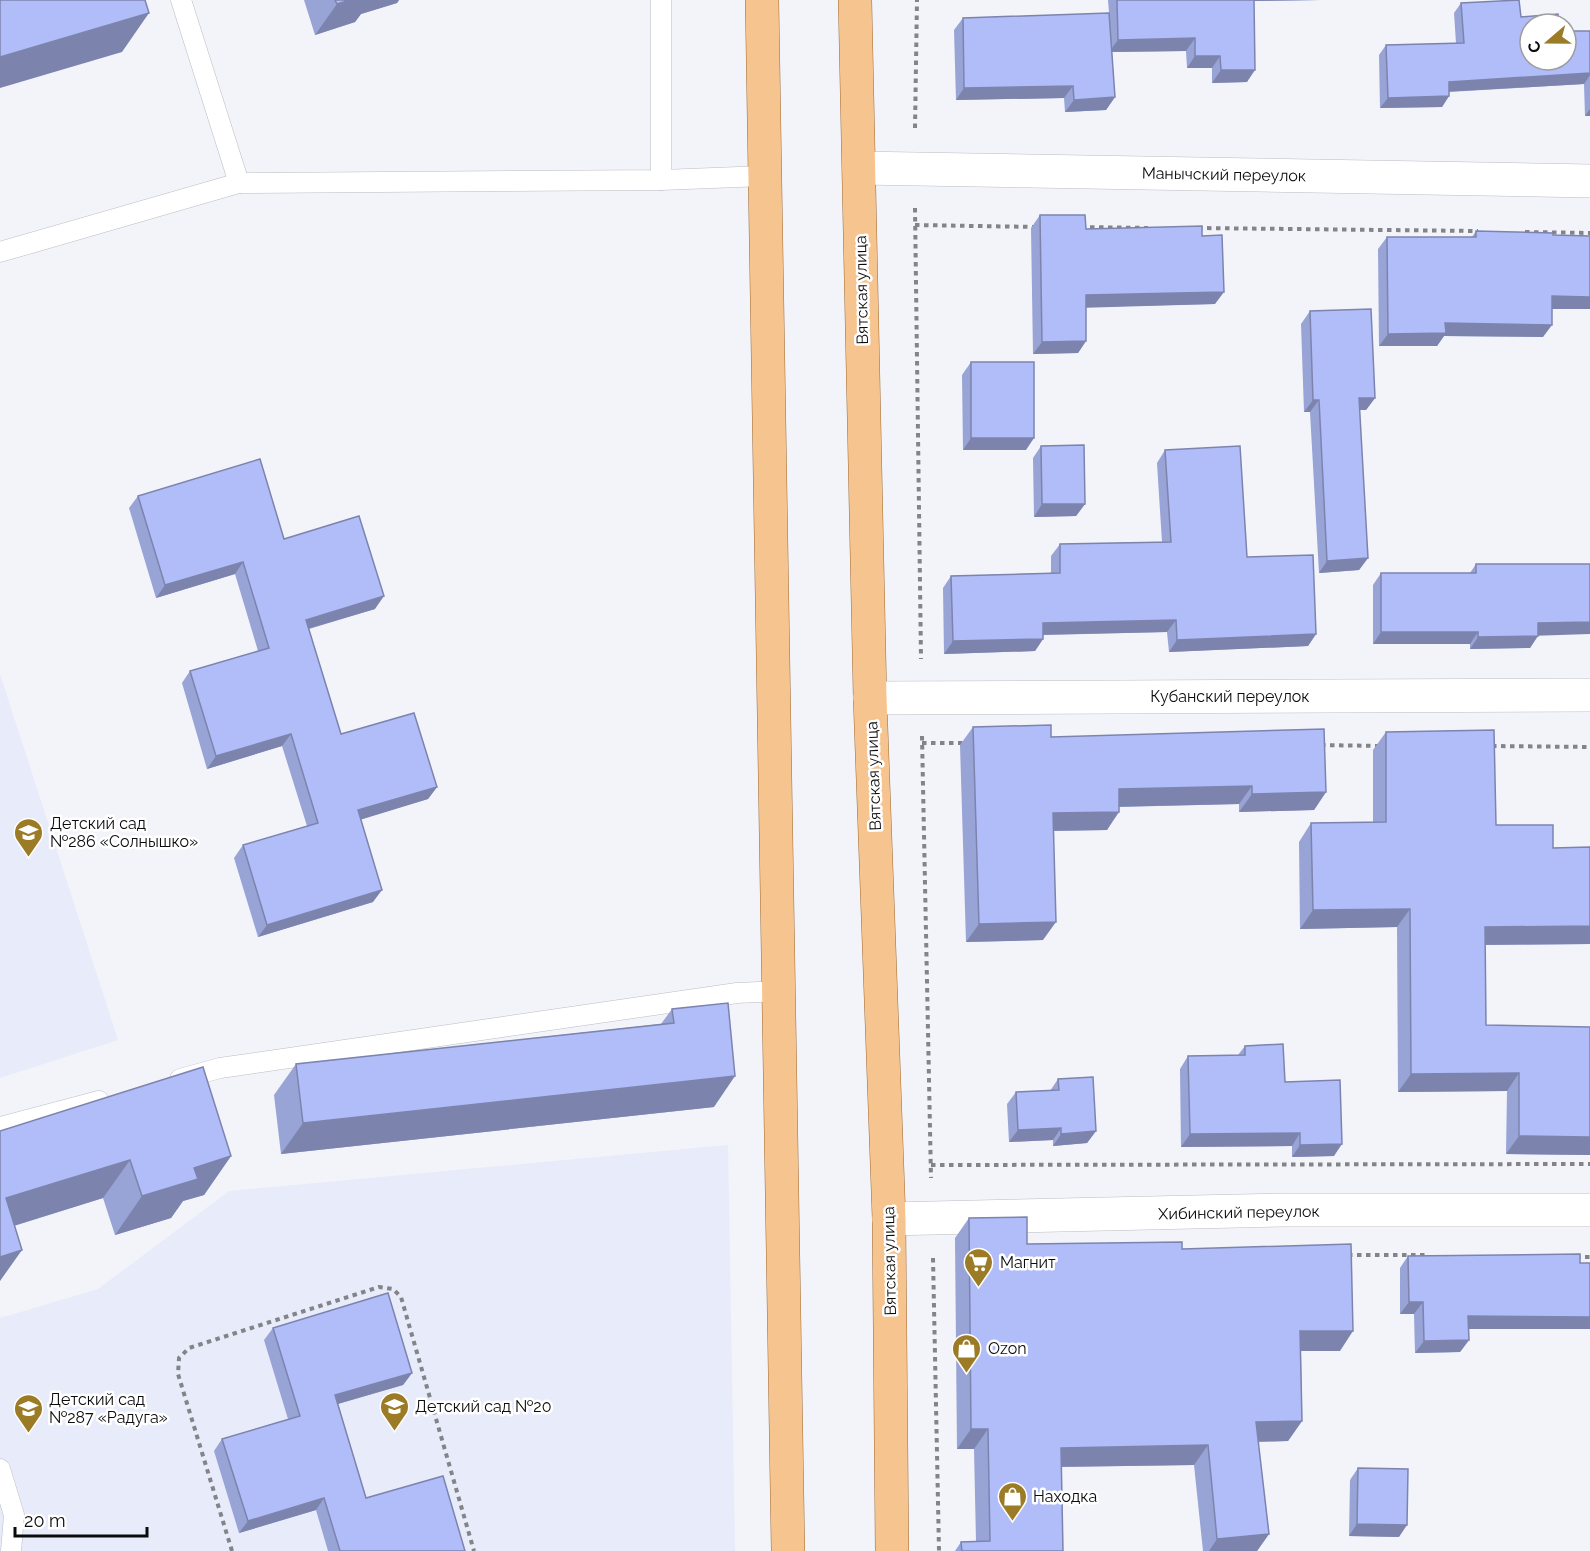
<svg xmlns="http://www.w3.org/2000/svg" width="1590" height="1551" viewBox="0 0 1590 1551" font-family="Raleway,sans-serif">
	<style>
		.built { fill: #e8ebf9 }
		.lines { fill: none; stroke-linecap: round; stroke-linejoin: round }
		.service-casing { stroke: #bcbdc3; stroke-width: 21 }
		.minor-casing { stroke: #bcbdc3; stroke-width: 34 }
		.primary-casing { stroke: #a06931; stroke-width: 34 }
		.path { stroke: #838488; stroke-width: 4; stroke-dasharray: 4.5 4.5; stroke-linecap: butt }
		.service { stroke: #fff; stroke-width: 20 }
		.minor { stroke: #fff; stroke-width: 33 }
		.primary { stroke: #f6c48f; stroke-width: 33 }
		.wall { fill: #98a3d6 }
		.shaded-wall { fill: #7c84ae }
		.building { fill: #b1bdf9; stroke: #7c84ae; stroke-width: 1.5 }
		.labels { text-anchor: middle; stroke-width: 5; stroke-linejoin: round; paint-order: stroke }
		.street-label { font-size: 16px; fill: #0b0b0d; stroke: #fff }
		.poi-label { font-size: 16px; fill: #0b0b0d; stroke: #fff; text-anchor: start }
	</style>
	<rect width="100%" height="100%" fill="#f2f4fa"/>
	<!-- built -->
	<g class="built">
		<polygon points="0,674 118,1040 0,1078"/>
		<polygon points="728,1145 735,1551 0,1551 0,1318 98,1289 229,1191"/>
	</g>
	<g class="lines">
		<defs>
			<g id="service">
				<polyline points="181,0 239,183"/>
				<polyline points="661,180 661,0"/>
				<polyline points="0,252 239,183 661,180 767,176"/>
				<polyline points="180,1079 220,1068 737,993 779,991"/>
				<polyline points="0,1127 99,1101"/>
				<polyline points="0,1469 14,1515 11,1551"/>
			</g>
			<g id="minor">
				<polyline points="859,168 1590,181"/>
				<polyline points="870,698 1590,695"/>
				<polyline points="889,1219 1284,1210 1590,1210"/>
			</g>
			<g id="primary">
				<polyline points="762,0 788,1551"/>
				<polyline points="855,0 870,698 889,1219 892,1551"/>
			</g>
		</defs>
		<!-- service casing -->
		<use href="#service" class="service-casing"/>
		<!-- minor casing -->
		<use href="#minor" class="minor-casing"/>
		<!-- primary casing -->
		<use href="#primary" class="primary-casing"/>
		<!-- path -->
		<g class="path">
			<polyline points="915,128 917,0"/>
			<polyline points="915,208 921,659"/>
			<polyline points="915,225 1037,227"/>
			<polyline points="1081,227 1148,228"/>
			<polyline points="1198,228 1478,231"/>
			<polyline points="1525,232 1590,233"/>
			<polyline points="922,736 931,1178"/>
			<polyline points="922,743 965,743"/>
			<polyline points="1321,745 1379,746"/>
			<polyline points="1492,746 1590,747"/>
			<polyline points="931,1165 1590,1164"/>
			<polyline points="1348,1255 1425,1255"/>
			<polyline points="1576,1257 1590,1257"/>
			<polyline points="933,1258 939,1551"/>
			<polyline points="232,1551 178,1374 179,1358 189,1348 379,1287 393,1289 401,1297 474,1551"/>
		</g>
		<!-- service -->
		<use href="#service" class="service"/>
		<!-- minor -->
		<use href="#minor" class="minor"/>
		<!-- primary -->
		<use href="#primary" class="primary"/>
	</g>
	<!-- wall -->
	<g class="wall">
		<polygon points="304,0 399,0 397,3 361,14 355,22 315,35"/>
		<polygon points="1108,0 1320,0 1254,1 1247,82 1212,83 1212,68 1187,68 1186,51 1112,52 1115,97 1106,110 1065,112 1064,98 956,100 954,30 963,18 1109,13"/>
		<polygon points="1461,3 1521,17 1530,60 1590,31 1590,116 1585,116 1584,84 1449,92 1449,96 1442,107 1380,108 1379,55 1386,45 1456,43 1454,13"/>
		<polygon points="1040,215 1086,229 1202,236 1215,304 1086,307 1086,341 1078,353 1033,354 1031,228"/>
		<polygon points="1476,231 1553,235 1590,236 1590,309 1552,309 1543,337 1444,336 1437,346 1379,346 1378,249 1387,237 1472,237"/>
		<polygon points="1310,311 1375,398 1366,410 1359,410 1368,558 1359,570 1319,573 1310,412 1304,412 1301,324"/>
		<polygon points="971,362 1026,450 963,450 962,375"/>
		<polygon points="1041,446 1085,504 1076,516 1034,517 1033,458"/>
		<polygon points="1165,450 1247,557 1316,634 1308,646 1169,652 1167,632 1043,635 1043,639 1035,651 944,654 943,588 951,576 1051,573 1051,556 1060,544 1162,542 1157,463"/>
		<polygon points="138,496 284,539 375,609 309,629 341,734 437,787 428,799 361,819 373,902 258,937 234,858 243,845 307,826 282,746 207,769 182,683 190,671 258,651 235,574 156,598 129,508"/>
		<polygon points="1476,564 1538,635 1530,648 1470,649 1470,644 1373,644 1373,585 1381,573 1470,573"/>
		<polygon points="973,727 1051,737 1326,792 1314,810 1239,812 1239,804 1119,807 1107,830 1054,831 1043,940 966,942 960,745"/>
		<polygon points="1386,732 1496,825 1553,848 1590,847 1590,944 1485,945 1486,1025 1590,1155 1506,1154 1507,1091 1398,1092 1397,927 1300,929 1299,842 1311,823 1373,822 1373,750"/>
		<polygon points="672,1009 714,1107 281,1154 274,1095 296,1064 661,1024"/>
		<polygon points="1245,1046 1285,1082 1334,1156 1292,1157 1292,1146 1181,1147 1180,1069 1188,1056 1238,1055"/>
		<polygon points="1058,1079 1096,1131 1087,1143 1053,1146 1053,1140 1009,1142 1007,1104 1016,1092 1050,1091"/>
		<polygon points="0,1131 231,1156 204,1195 183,1201 171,1218 115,1235 103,1198 14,1226 0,1281"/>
		<polygon points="969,1218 1027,1244 1182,1249 1340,1351 1301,1351 1302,1421 1288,1441 1258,1442 1269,1534 1257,1551 1203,1551 1194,1465 1061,1467 1063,1551 955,1551 961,1542 976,1541 974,1449 957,1449 955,1238"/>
		<polygon points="1408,1256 1580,1263 1590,1329 1469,1329 1469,1340 1460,1352 1415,1353 1414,1314 1400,1314 1400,1268"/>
		<polygon points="273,1328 412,1373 403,1385 338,1404 366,1498 465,1551 328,1551 316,1510 239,1533 214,1451 222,1439 288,1419 264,1340"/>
		<polygon points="1358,1468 1399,1537 1349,1536 1350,1480"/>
	</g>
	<!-- shaded-wall -->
	<g class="shaded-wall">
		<polygon points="350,0 399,0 397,3 361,14 355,22 315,35 337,4"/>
		<polygon points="1251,0 1320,0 1250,1"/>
		<polygon points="149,13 122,52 0,88 0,57"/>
		<polygon points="1195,38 1186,51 1109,52 1118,40"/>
		<polygon points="1195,56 1220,56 1212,68 1187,68"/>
		<polygon points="1221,70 1255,70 1247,82 1212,83"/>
		<polygon points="1590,73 1590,75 1584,84 1442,92 1449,82"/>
		<polygon points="1073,86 1064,98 956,100 964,88"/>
		<polygon points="1449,96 1442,107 1380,108 1388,98"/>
		<polygon points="1115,97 1106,110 1065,112 1074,100"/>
		<polygon points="1590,109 1590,116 1585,116"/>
		<polygon points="1224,292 1215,304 1077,308 1086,295"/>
		<polygon points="1552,296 1590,297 1590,309 1544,309"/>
		<polygon points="1445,323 1552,325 1543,337 1444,336 1437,346 1379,346 1388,334"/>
		<polygon points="1086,341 1078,353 1033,354 1042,342"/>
		<polygon points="1359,398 1375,398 1366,410 1350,410"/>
		<polygon points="1313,400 1319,400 1310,412 1304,412"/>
		<polygon points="971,438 1034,438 1026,450 963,450"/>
		<polygon points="1042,504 1085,504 1076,516 1034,517"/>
		<polygon points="1368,558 1359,570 1319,573 1327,561"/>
		<polygon points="243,562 235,574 156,598 165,585"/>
		<polygon points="384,596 375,609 297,632 306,620"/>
		<polygon points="1176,620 1167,632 1034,635 1043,623"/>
		<polygon points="1590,622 1590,634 1529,636 1538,623"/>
		<polygon points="1381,632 1478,632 1470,644 1373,644"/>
		<polygon points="1316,634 1308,646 1169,652 1177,640"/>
		<polygon points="1538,636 1530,648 1470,649 1478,637"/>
		<polygon points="1043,639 1035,651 944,654 953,641"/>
		<polygon points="291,734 282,746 207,769 216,756"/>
		<polygon points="1252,786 1239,804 1106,807 1119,789"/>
		<polygon points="437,787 428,799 350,823 358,810"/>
		<polygon points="1326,792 1314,810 1239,812 1252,794"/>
		<polygon points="1119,812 1107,830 1040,831 1053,813"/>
		<polygon points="382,890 373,902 258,937 267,925"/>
		<polygon points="1410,909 1397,927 1300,929 1313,910"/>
		<polygon points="1056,922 1043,940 966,942 979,924"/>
		<polygon points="1590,926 1590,944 1472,945 1485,927"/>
		<polygon points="1519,1073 1507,1091 1398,1092 1411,1074"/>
		<polygon points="735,1076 714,1107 281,1154 303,1123"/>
		<polygon points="1061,1128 1053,1140 1009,1142 1018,1130"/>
		<polygon points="1096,1131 1087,1143 1053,1146 1061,1134"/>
		<polygon points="1300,1133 1292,1146 1181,1147 1190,1134"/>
		<polygon points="1519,1136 1590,1137 1590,1155 1506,1154"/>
		<polygon points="1342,1144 1334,1156 1292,1157 1300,1145"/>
		<polygon points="231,1156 204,1195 183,1201 171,1218 115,1235 142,1196 194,1168"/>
		<polygon points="130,1160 103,1198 0,1230 6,1198"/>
		<polygon points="22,1250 0,1281 0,1257"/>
		<polygon points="1409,1302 1423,1302 1414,1314 1400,1314"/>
		<polygon points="1468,1316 1590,1317 1590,1329 1460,1329"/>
		<polygon points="1300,1331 1353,1331 1340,1351 1287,1351"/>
		<polygon points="1469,1340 1460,1352 1415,1353 1424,1341"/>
		<polygon points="412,1373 403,1385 327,1407 335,1395"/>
		<polygon points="1302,1421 1288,1441 1243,1442 1256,1422"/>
		<polygon points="971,1429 988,1429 974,1449 957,1449"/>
		<polygon points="1208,1445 1194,1465 1047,1467 1061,1448"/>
		<polygon points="324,1498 316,1510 239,1533 248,1521"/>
		<polygon points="1357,1524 1407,1525 1399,1537 1349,1536"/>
		<polygon points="1269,1534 1257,1551 1209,1551 1217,1539"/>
	</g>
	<!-- building -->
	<g class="building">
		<polygon points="0,0 145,0 149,13 0,57"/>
		<polygon points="335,0 350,0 337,4"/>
		<polygon points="1117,0 1254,0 1255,70 1221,70 1220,56 1195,56 1195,38 1118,40"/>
		<polygon points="1519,0 1521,17 1558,14 1559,24 1530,24 1530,60 1566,60 1566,31 1590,31 1590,73 1449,82 1449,96 1388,98 1386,45 1464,43 1461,3"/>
		<polygon points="1109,13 1115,97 1074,100 1073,86 964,88 963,18"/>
		<polygon points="1040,215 1085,215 1086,229 1202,226 1202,236 1222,235 1224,292 1086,295 1086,341 1042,342"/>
		<polygon points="1476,231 1553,233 1553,235 1590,236 1590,297 1552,296 1552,325 1445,323 1446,333 1388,334 1387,237 1476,237"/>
		<polygon points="1371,309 1375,398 1359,398 1368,558 1327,561 1319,400 1313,400 1310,311"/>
		<rect x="971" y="362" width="63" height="76"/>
		<polygon points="1084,445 1085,504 1042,504 1041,446"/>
		<polygon points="1240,446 1247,557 1313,555 1316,634 1177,640 1176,620 1043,623 1043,639 953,641 951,576 1060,573 1060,544 1171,542 1165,450"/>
		<polygon points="260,459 284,539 359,516 384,596 306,620 341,734 414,713 437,787 358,810 382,890 267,925 243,845 318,823 291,734 216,756 190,671 269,648 243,562 165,585 138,496"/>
		<polygon points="1476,564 1590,564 1590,622 1538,623 1538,636 1478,637 1478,632 1381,632 1381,573 1476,573"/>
		<polygon points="1051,725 1051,737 1324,729 1326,792 1252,794 1252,786 1119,789 1119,812 1053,813 1056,922 979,924 973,727"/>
		<polygon points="1494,730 1496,825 1553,825 1553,848 1590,847 1590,926 1485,927 1486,1025 1590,1027 1590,1137 1519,1136 1519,1073 1411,1074 1410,909 1313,910 1311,823 1386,822 1386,732"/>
		<polygon points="728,1003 735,1076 303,1123 296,1064 674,1023 672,1009"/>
		<polygon points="1283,1044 1285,1082 1340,1080 1342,1144 1300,1145 1300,1133 1190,1134 1188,1056 1245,1055 1245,1046"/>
		<polygon points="203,1067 231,1156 194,1168 198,1179 142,1196 130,1160 6,1198 22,1250 0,1257 0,1131"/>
		<polygon points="1093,1077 1096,1131 1061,1134 1061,1128 1018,1130 1016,1092 1059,1090 1058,1079"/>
		<polygon points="1027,1217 1027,1244 1182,1242 1182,1249 1351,1244 1353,1331 1300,1331 1302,1421 1256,1422 1269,1534 1217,1539 1208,1445 1061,1448 1063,1551 962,1551 961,1542 990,1541 988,1429 971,1429 969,1218"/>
		<polygon points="1580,1254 1580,1263 1590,1263 1590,1317 1468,1316 1469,1340 1424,1341 1423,1302 1409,1302 1408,1256"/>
		<polygon points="388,1293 412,1373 335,1395 366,1498 443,1476 465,1551 340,1551 324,1498 248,1521 222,1439 300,1416 273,1328"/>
		<polygon points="1358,1468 1408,1469 1407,1525 1357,1524"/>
	</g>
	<!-- icons -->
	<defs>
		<symbol id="school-pin" viewBox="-11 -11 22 30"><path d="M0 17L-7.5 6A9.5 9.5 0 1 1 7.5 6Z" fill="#9b7b25" stroke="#fff"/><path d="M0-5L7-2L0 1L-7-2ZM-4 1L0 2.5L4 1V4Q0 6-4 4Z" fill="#fff"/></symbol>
		<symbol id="supermarket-pin" viewBox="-11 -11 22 30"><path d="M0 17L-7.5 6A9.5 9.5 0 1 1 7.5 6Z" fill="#9b7b25" stroke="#fff"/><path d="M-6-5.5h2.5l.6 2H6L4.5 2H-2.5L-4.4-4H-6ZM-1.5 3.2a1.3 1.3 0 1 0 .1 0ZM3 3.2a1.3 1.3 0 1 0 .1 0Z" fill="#fff"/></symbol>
		<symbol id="shop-pin" viewBox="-11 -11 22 30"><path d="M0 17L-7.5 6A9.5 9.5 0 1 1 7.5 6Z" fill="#9b7b25" stroke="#fff"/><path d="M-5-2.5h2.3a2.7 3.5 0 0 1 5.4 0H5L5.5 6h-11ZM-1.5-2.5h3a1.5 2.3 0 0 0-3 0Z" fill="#fff"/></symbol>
	</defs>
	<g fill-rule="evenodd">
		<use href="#school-pin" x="12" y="816" width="33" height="45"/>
		<use href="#supermarket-pin" x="962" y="1246" width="33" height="45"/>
		<use href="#shop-pin" x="950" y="1332" width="33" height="45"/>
		<use href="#school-pin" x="378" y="1390" width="33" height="45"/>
		<use href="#school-pin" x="12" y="1392" width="33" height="45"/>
		<use href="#shop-pin" x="996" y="1480" width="33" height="45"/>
	</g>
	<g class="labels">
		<!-- street labels -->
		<g class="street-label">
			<text transform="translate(1224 174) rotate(1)" y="6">Манычский переулок</text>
			<text transform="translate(861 290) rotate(-91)" y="6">Вятская улица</text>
			<text x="1230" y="702">Кубанский переулок</text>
			<text transform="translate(873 776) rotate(-92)" y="6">Вятская улица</text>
			<text transform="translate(1239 1212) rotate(-1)" y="6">Хибинский переулок</text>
			<text transform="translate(889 1261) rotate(-91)" y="6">Вятская улица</text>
		</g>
		<!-- poi labels -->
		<g class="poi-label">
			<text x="50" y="829">Детский сад<tspan x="50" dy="18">№286 «Солнышко»</tspan></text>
			<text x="1000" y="1268">Магнит</text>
			<text x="988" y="1354">Ozon</text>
			<text x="49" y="1405">Детский сад<tspan x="49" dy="18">№287 «Радуга»</tspan></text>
			<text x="415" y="1412">Детский сад №20</text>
			<text x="1033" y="1502">Находка</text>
		</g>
	</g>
	<!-- north arrow -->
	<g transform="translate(1548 42) rotate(250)"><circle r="28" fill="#ffffff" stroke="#9d9d9e" stroke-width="1.5"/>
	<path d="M0-4.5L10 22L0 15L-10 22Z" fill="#9b7b25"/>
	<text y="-9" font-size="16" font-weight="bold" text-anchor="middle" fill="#0b0b0d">С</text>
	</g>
	<!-- scale -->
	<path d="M15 1527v9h132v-9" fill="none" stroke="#0b0b0d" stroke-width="3"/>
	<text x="24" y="1527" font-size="18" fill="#0b0b0d" stroke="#ffffff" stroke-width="4.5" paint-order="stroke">20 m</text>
</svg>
